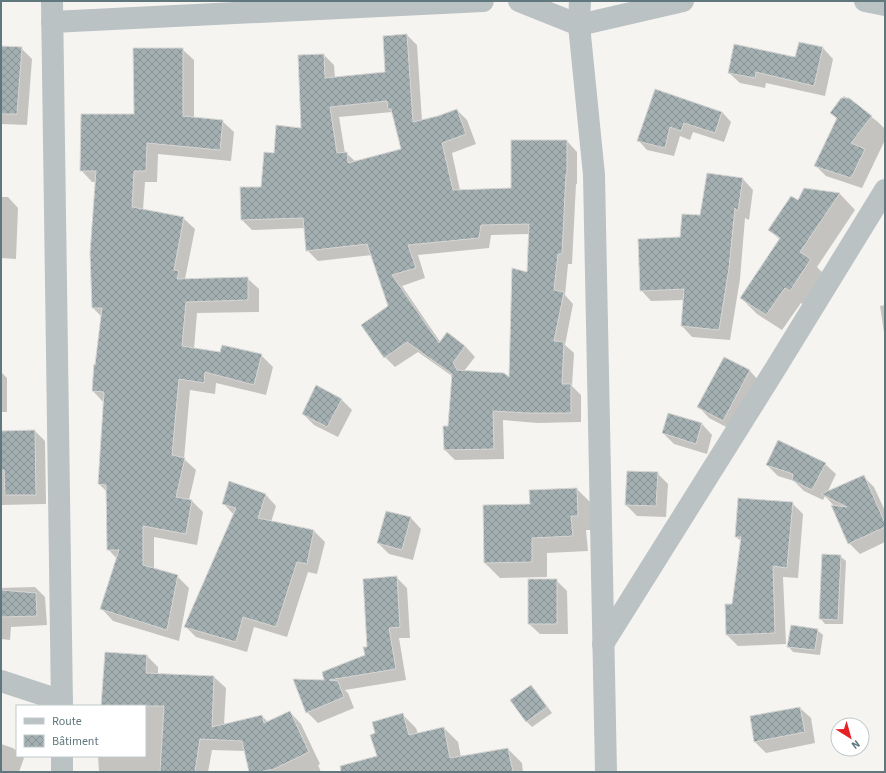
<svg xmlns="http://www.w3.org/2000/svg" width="886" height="773" viewBox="0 0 886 773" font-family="'Source Sans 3',sans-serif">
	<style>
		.shadow { fill: #0003; fill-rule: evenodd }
		.building { fill: url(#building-cross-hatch); stroke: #d7d6d4; fill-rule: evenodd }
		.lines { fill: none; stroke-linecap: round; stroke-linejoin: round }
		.minor { stroke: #bbc2c4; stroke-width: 22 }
	</style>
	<defs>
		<pattern id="building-cross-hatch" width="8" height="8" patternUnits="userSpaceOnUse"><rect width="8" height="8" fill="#a3afb1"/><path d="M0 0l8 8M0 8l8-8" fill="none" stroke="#889395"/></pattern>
	</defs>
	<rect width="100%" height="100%" fill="#f5f4f1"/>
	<!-- shadow -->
	<g class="shadow">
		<path d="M407,35L417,45L422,121L457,110L467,120L476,144L452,153L460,190L512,189L567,141L577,152V184H576L572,264H568L565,295L573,304L565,345L574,353L572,386L581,395V422L537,423L503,420L504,459L455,460L445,450L449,427L452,376L418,352L395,367L385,357L389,307L372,255L318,261L307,250L305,228L252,230L242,220L262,188L275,154L302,129L324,55L334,65L335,78L386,73ZM392,112L402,150L356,162L346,153H345L339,117ZM529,234L528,273L510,379L464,371L475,357L465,346L447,334L441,343L402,286L425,278L418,255L489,248L491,235Z"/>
		<polygon points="1,47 21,48 32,59 27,125 1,124"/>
		<polygon points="823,48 833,59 825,96 766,83 765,88 740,83 729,73 796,58"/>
		<polygon points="182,49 194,60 194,118 222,121 234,132 231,161 158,154 157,182 145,182 143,210 183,218 195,229 185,279 247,278 259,289 259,312 197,313 194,349 221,353 261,355 273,367 266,395 216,383 215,394 190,390 184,459 196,470 189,500 192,501 203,512 197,545 154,537 154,569 177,576 189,588 179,641 113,621 102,609 117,559 108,549 107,492 99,484 104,403 93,391 102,317 93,308 96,182 92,182 81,170 135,115"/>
		<polygon points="655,91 722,112 731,122 724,142 693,132 690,140 680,136 674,156 647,150 638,140"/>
		<polygon points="844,96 878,122 885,129 885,140 862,188 826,176 815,165 837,119 831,113"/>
		<polygon points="743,179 753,190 749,220 745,218 740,279 730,340 692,337 682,326 684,300 651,301 641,290 681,238 701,216"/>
		<polygon points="804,189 840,194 855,210 817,267 826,276 806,306 801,303 782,330 757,314 741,298 780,240 770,230 798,202"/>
		<polygon points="1,197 8,197 18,208 16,259 1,258"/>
		<polygon points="885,305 885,339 880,306"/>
		<polygon points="725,358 750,371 760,382 734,431 709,418 699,407"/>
		<polygon points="1,372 7,378 7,412 1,412"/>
		<polygon points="341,399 352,410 338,437 314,425 303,414"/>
		<polygon points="702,424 712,435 707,454 674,444 663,433"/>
		<polygon points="35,431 45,441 46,504 1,505 1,432"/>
		<polygon points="825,464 836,474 827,493 863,476 874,487 885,511 885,542 860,554 849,543 835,507 825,496 823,500 804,491 794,481 778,476 767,465"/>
		<polygon points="657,473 668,484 666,517 637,516 626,505"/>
		<polygon points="577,489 592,504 592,530 586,530 588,551 547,553 547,577 500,578 485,563 531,505"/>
		<polygon points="266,495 276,506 271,522 314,531 325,542 317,574 308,572 287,637 254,627 247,652 196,637 185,626 234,515 223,503"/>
		<polygon points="792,503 803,514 798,578 783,577 786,644 738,646 727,635 733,605 742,542 736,537"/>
		<polygon points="411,518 421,529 413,560 389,554 378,543"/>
		<polygon points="840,556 846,561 843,624 825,624 820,618"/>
		<polygon points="396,577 407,588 410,638 399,638 406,680 345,690 348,693 354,708 318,723 307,712 325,681 366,656 368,647"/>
		<polygon points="556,580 567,591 568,634 540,634 529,624"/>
		<polygon points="35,587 45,597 47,625 11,627 10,640 1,639 1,588"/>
		<polygon points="817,630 823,635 820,655 793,652 788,646"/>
		<polygon points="147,656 158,667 158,674 214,677 226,688 224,725 262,716 268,722 290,712 301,724 320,764 318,765 321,772 250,772 245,751 212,750 208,772 99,772 98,756 145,756 145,706 102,706"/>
		<polygon points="531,686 536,691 552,713 532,727 526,721"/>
		<polygon points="800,708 811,718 815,743 766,753 755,742 751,717"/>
		<polygon points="402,714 416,728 418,734 444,728 458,742 461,757 508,749 522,763 523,772 374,772 378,756"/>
		<polygon points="1,744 13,748 17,751 17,756 22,756 24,758 19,772 1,772"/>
	</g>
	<!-- building -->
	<g class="building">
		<path d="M407,34L413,122L438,116L457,109L466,134L442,143L453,190L511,188V140H567V174H566L562,254H558L554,290L564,292L554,341L564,342L562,384H571V413H527L493,411L494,449L444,450L443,426H448L452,374L407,342L384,358L361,325L388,306L367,244L306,251L303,218L241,220L240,187H261L264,152L274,153L276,125L301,128L298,55L324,54L325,78L385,72L383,36ZM387,101L388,109H391L401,149L348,163L347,152L337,153L330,107ZM529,224L527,272L512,268L509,377L504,373L457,370L453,363L465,346L447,332L439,343L392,275L416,268L408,245L479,238L481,225Z"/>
		<polygon points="799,42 823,47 814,86 756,72 755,78 728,73 734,44 795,57"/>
		<polygon points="1,46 22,47 17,114 1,114"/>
		<polygon points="133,48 183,48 183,116 223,120 220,150 147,143 146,171 134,171 132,207 184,217 174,270 179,271 177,279 248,277 248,300 186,302 182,346 220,352 222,345 262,354 254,385 205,372 204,383 179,379 172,455 185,458 176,497 192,500 186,534 143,526 143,565 178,575 167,630 100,609 119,550 107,550 106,485 98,484 104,392 92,391 94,364 95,365 102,308 92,308 90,253 96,171 80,171 81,114 134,114"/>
		<polygon points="655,89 722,112 715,133 684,123 681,131 670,127 665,148 637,141"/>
		<polygon points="841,98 849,98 872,116 851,143 865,149 851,178 814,166 837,118 830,113"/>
		<polygon points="707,173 743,178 738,211 735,208 729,268 719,330 681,326 684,289 640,291 638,239 680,237 682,214 700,215"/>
		<polygon points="804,188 840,193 800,252 811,259 790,291 785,288 766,315 740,298 780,238 768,230 791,196 798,200"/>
		<polygon points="724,357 750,370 723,421 697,407"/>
		<polygon points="316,385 342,399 327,427 302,414"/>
		<polygon points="668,413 702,423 696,444 662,433"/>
		<polygon points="35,430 36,495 5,495 4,470 1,470 1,431"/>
		<polygon points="778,440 826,463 812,490 792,480 793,474 766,465"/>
		<polygon points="627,471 658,472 656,506 625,505"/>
		<polygon points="864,475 885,523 885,527 848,544 831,505 847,507 821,494"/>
		<polygon points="229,481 266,494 258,518 314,530 307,564 297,562 276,627 243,617 236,642 184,627 236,508 222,504"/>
		<polygon points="577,488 578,516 571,516 573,536 532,538 532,562 484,563 483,505 530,504 529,490"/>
		<polygon points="738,498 793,502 787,568 773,566 775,633 726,635 725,604 732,604 741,537 735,537"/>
		<polygon points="386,511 411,517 402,550 377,543"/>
		<polygon points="822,554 841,555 838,620 819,619"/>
		<polygon points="397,576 400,627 389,628 396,669 329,680 338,681 344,697 306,713 293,679 324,680 322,672 365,655 363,647 367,647 363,579"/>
		<rect x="528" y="579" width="29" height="45"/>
		<polygon points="1,590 36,593 37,616 1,617"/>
		<polygon points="791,625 818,629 815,650 787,647"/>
		<polygon points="105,652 147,655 146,673 214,676 212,727 262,715 264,723 290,711 309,752 274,769 259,772 249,772 242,741 200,739 195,772 160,772 164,706 101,706"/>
		<polygon points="531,685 547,707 526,722 510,700"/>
		<polygon points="800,707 805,732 754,742 750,716"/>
		<polygon points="403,713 409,735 444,727 450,758 508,748 513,772 341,772 340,766 377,756 370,735 375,733 372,722"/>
	</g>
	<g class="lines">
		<!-- minor -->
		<g class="minor">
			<polyline points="52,1 62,706"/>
			<polyline points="519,1 579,25 683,1"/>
			<polyline points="580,1 579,25 594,175 606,772"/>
			<polyline points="865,1 885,5"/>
			<polyline points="52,22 483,1"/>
			<polyline points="603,644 777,366 885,190"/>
			<polyline points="1,681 62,701"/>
			<polyline points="62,772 62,756"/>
		</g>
	</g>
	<!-- border -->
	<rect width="886" height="773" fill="none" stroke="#60787d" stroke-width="4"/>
	<!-- legend -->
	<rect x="16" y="705" width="130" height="52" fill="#ffffff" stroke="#bfc9cb"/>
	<rect x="24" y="718" width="20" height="6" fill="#bbc2c4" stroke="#bfc9cb"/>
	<text x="52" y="725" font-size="12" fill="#60787d">Route</text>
	<rect x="24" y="735" width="20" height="12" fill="url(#building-cross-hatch)" stroke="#bfc9cb"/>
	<text x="52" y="745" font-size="12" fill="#60787d">Bâtiment</text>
	<!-- north arrow -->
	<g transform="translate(850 737) rotate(143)"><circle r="19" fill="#ffffff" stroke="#bfc9cb"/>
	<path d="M0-3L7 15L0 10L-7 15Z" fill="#e62126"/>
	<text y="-6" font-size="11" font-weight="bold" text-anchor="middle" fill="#60787d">N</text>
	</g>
</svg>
